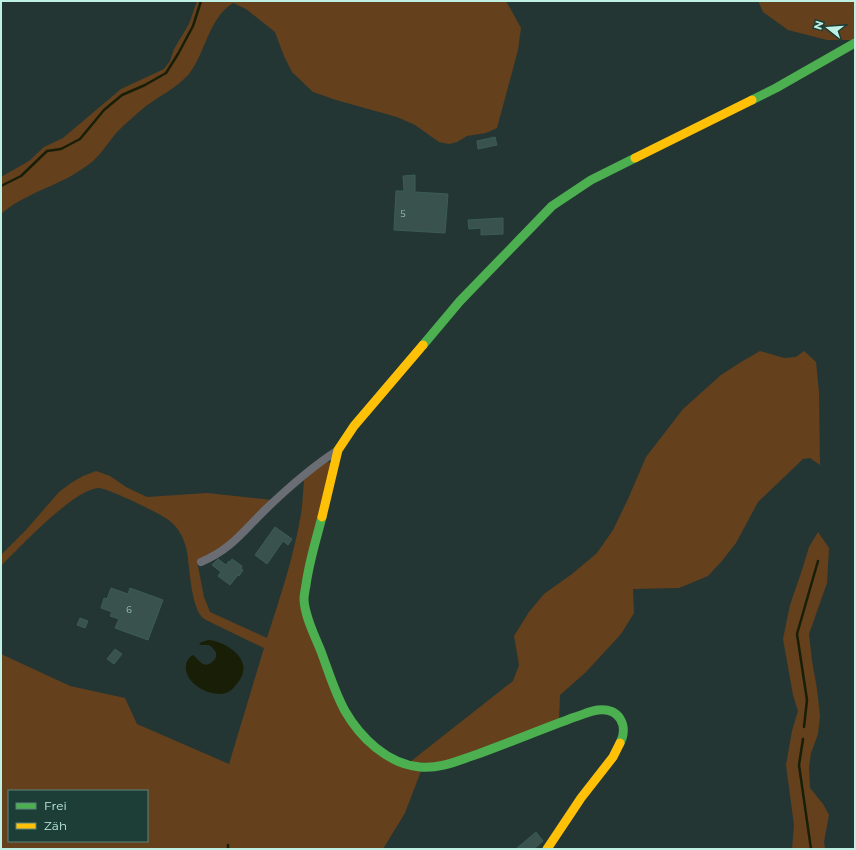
<svg xmlns="http://www.w3.org/2000/svg" width="856" height="850" viewBox="0 0 856 850" font-family="Montserrat,sans-serif">
	<style>
		.green { fill: #64401d; fill-rule: evenodd }
		.water { fill: #191f07 }
		.lines { fill: none; stroke-linecap: round; stroke-linejoin: round }
		.stream { stroke: #191f07; stroke-width: 2.5 }
		.building { fill: #3a524d; stroke: #3b5c56 }
		.street { stroke: #6b6d75; stroke-width: 8 }
		.fast { stroke: #4caf50; stroke-width: 9 }
		.slow { stroke: #ffc107; stroke-width: 9 }
		.labels { text-anchor: middle; stroke-width: 3; stroke-linejoin: round; paint-order: stroke }
		.number-label { font-size: 9px; fill: #9ec8be }
	</style>
	<rect width="100%" height="100%" fill="#243633"/>
	<!-- green -->
	<g class="green">
		<path d="M197,1H506L521,28L518,50L497,128L486,133L467,136L457,142L449,144L439,142L415,125L397,117L336,100L313,92L292,72L284,56L275,32L246,9L233,3C208,19 206,52 189,74C175,90 156,97 140,111C133,117 125,124 118,131C108,142 100,157 88,165C79,171 69,178 59,182C38,192 18,199 1,214V177L29,161L44,147L63,138L121,89L164,69L170,61L174,49L189,24Z"/>
		<polygon points="758,1 855,1 855,38 853,40 827,40 788,30 763,12"/>
		<polygon points="760,351 784,358 796,357 804,351 816,362 819,392 820,465 810,458 803,459 758,502 736,543 721,562 708,576 679,588 633,589 634,613 621,634 586,672 560,695 559,720 439,764 410,762 513,681 519,665 514,636 529,612 544,594 572,574 597,553 613,530 628,499 646,457 683,409 721,375 741,362"/>
		<path d="M324,462H329L332,465L302,594L357,735L421,771L405,813L383,849H1V654L70,686L125,698L137,724L229,764L264,648L210,622C208,621 204,619 202,617C190,604 190,564 186,547C179,523 167,518 147,508C140,504 105,488 99,488C75,488 19,548 1,566V555L26,530L59,492L71,483L83,476L96,471L110,476L126,487L147,497L207,493L272,500L230,543L197,561L204,597L210,612L267,638C280,597 294,556 301,514C303,502 303,491 304,480ZM9,791H147V841H9Z"/>
		<polygon points="818,532 829,548 827,583 809,634 812,661 817,689 820,716 818,734 811,753 809,767 810,788 823,804 829,815 824,842 825,849 792,849 794,825 786,765 792,731 798,711 793,695 783,639 790,605 802,570 809,547"/>
	</g>
	<!-- water -->
	<path class="water" d="M208,640C225,641 252,658 241,678C237,684 232,691 226,693C211,698 183,683 186,665C187,660 189,657 193,655C196,657 199,662 203,664C209,667 218,659 216,653C215,650 212,647 209,645H201L199,643Z"/>
	<g class="lines">
		<!-- stream -->
		<g class="stream">
			<polyline points="1,186 21,176 47,151 61,149 80,139 104,110 122,95 145,85 166,73 178,54 193,26 201,1"/>
			<polyline points="804,727 807,700 797,634 818,561"/>
			<polyline points="803,739 799,765 811,849"/>
			<polyline points="228,845 228,849"/>
		</g>
	</g>
	<!-- building -->
	<g class="building">
		<polygon points="495,137 497,145 478,149 477,141"/>
		<polygon points="415,175 415,192 448,194 445,233 394,230 396,191 404,191 403,176"/>
		<polygon points="503,218 503,234 481,235 481,228 469,229 468,220"/>
		<polygon points="275,527 292,539 288,545 283,541 267,564 255,555"/>
		<polygon points="218,559 226,565 229,561 230,562 232,559 242,566 241,569 243,570 239,576 238,575 230,585 218,576 221,572 212,565"/>
		<polygon points="111,588 128,594 130,588 163,600 148,640 115,628 119,619 110,616 112,612 101,608 104,598 107,599"/>
		<polygon points="80,618 88,621 85,628 77,625"/>
		<polygon points="115,649 122,654 114,664 107,659"/>
		<polygon points="536,832 543,841 534,849 516,849"/>
	</g>
	<g class="lines">
		<!-- street -->
		<path class="street" d="M201,562C232,549 244,530 267,508C289,487 313,466 338,450"/>
		<!-- fast -->
		<g class="fast">
			<polyline points="752,100 776,88 855,43"/>
			<polyline points="423,345 460,301 552,206 591,180 635,158"/>
			<path d="M322,517C316,540 309,562 306,585C305,590 304,595 304,600C305,618 316,638 322,654C329,673 335,693 345,711C360,737 387,764 420,767C441,769 459,760 478,754C511,742 542,729 575,717C582,715 590,711 598,710C619,707 629,726 620,743"/>
		</g>
		<!-- slow -->
		<g class="slow">
			<polyline points="635,158 752,100"/>
			<polyline points="322,517 338,450 354,426 423,345"/>
			<polyline points="547,849 581,798 613,757 620,743"/>
		</g>
	</g>
	<g class="labels">
		<!-- number labels -->
		<g class="number-label">
			<text x="403" y="217">5</text>
			<text x="129" y="613">6</text>
		</g>
	</g>
	<!-- border -->
	<rect width="856" height="850" fill="none" stroke="#bff0e4" stroke-width="4"/>
	<!-- legend -->
	<rect x="8" y="790" width="140" height="52" fill="#1c3e37" stroke="#5d857c"/>
	<rect x="16" y="803" width="20" height="6" fill="#4caf50" stroke="#5d857c"/>
	<text x="44" y="810" font-size="12" fill="#bff0e4">Frei</text>
	<rect x="16" y="823" width="20" height="6" fill="#ffc107" stroke="#5d857c"/>
	<text x="44" y="830" font-size="12" fill="#bff0e4">Zäh</text>
	<!-- north arrow -->
	<g transform="translate(828 28) rotate(287)" stroke="#1c3e37" stroke-width="3" paint-order="stroke">
	<path d="M0-3L7 15L0 10L-7 15Z" fill="#bff0e4"/>
	<text y="-6" font-size="11" font-weight="bold" text-anchor="middle" fill="#bff0e4">N</text>
	</g>
</svg>
